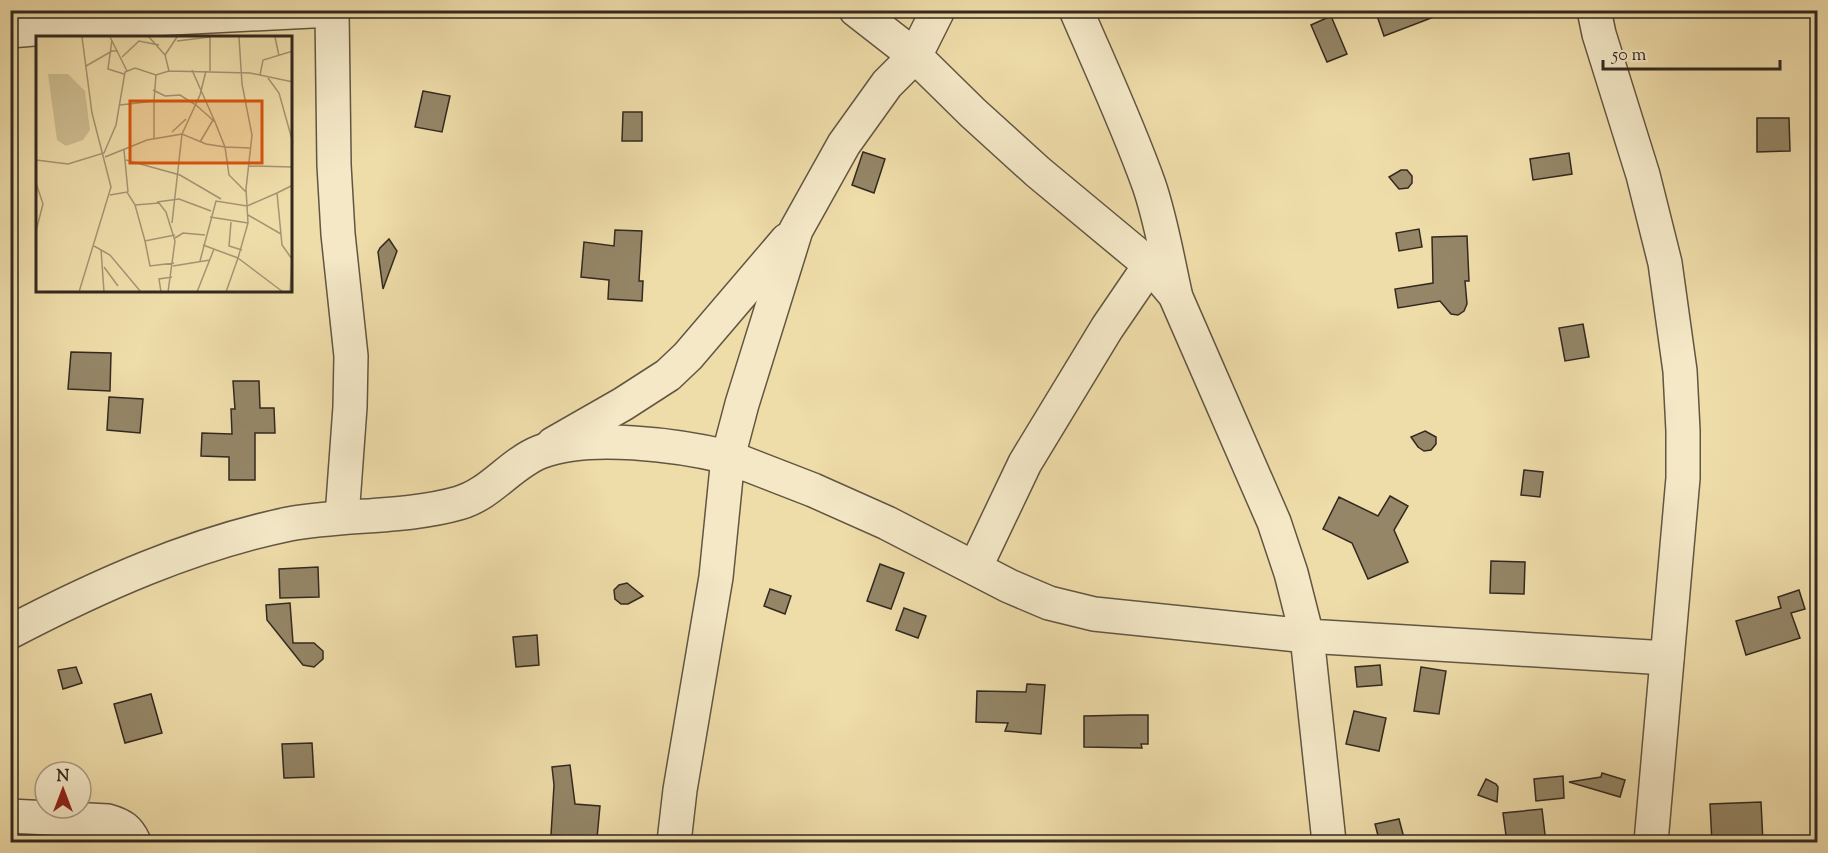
<svg xmlns="http://www.w3.org/2000/svg" width="1828" height="853" viewBox="0 0 1828 853" font-family="'Sorts Mill Goudy',serif">
	<style>
		.building { fill: #948667; stroke: #332920; stroke-width: 1.5 }
		.lines { fill: none; stroke-linecap: round; stroke-linejoin: round }
		.minor-casing { stroke: #625642; stroke-width: 36 }
		.minor { stroke: #f4e8c7; stroke-width: 33 }
		.inset-road { fill: none; stroke: #a39472; stroke-width: 1.5 }
		.view { fill: #d6540e; fill-opacity: 0.15; stroke: #d6540e; stroke-width: 3 }
		.inset-edge { fill: none; stroke: #332920; stroke-width: 3 }
	</style>
	<rect width="100%" height="100%" fill="#eedca9"/>
	<filter id="stains"><feTurbulence type="fractalNoise" baseFrequency=".00333" numOctaves="4"/><feColorMatrix values="0 0 0 0 .2 0 0 0 0 .09 0 0 0 0 .02 0 0 0 .5 -.17"/></filter>
	<radialGradient id="worn" r=".72"><stop offset=".6" stop-color="#630" stop-opacity="0"/><stop offset="1" stop-color="#630" stop-opacity=".3"/></radialGradient>
	<!-- building -->
	<g class="building">
		<polygon points="1375,10 1447,10 1447,12 1384,36"/>
		<polygon points="1331,16 1347,54 1327,62 1311,25"/>
		<polygon points="423,91 450,96 442,132 415,127"/>
		<polygon points="623,112 642,112 642,141 622,141"/>
		<polygon points="1757,118 1789,118 1790,151 1757,152"/>
		<polygon points="863,152 885,159 874,193 852,185"/>
		<polygon points="1569,153 1572,174 1533,180 1530,159"/>
		<polygon points="1401,170 1407,170 1412,176 1412,183 1408,188 1399,189 1389,177"/>
		<polygon points="1419,229 1422,247 1399,251 1396,233"/>
		<polygon points="615,230 642,231 639,281 643,281 642,301 608,299 609,280 581,277 584,242 614,246"/>
		<polygon points="1467,236 1469,281 1465,281 1467,304 1464,311 1458,315 1451,314 1440,301 1398,308 1395,289 1433,283 1432,237"/>
		<polygon points="389,239 397,251 383,289 378,252 380,248"/>
		<polygon points="1583,324 1589,357 1565,361 1559,328"/>
		<polygon points="71,352 111,353 110,391 68,389"/>
		<polygon points="233,381 259,381 260,408 274,408 275,433 255,433 255,480 229,480 229,457 201,456 202,433 232,434 231,409 235,409"/>
		<polygon points="109,397 143,399 140,433 107,430"/>
		<polygon points="1425,431 1436,437 1436,444 1431,450 1424,451 1418,447 1411,437"/>
		<polygon points="1524,470 1543,472 1540,497 1521,495"/>
		<polygon points="1390,496 1408,506 1394,530 1408,562 1368,579 1352,543 1323,529 1339,497 1378,516"/>
		<polygon points="1491,561 1525,562 1524,594 1490,593"/>
		<polygon points="880,564 904,573 891,609 867,601"/>
		<polygon points="318,567 319,597 280,598 279,569"/>
		<polygon points="627,583 643,596 628,604 621,604 615,599 614,590 619,585"/>
		<polygon points="770,589 791,596 785,614 764,606"/>
		<polygon points="1799,590 1805,609 1791,613 1800,638 1746,655 1736,621 1781,608 1778,597"/>
		<polygon points="290,603 293,643 314,643 323,651 323,659 314,667 303,665 267,620 266,605"/>
		<polygon points="904,608 926,616 918,638 896,630"/>
		<polygon points="537,635 539,665 516,667 513,637"/>
		<polygon points="1380,665 1382,685 1357,687 1355,667"/>
		<polygon points="76,667 82,683 63,689 58,670"/>
		<polygon points="1421,667 1446,671 1439,714 1414,711"/>
		<polygon points="1027,684 1045,685 1041,734 1005,731 1008,723 976,722 977,691 1026,692"/>
		<polygon points="151,694 162,733 125,743 114,704"/>
		<polygon points="1354,711 1386,718 1379,751 1346,744"/>
		<polygon points="1129,715 1148,715 1148,744 1141,744 1142,748 1084,747 1084,716"/>
		<polygon points="312,743 314,777 284,778 282,744"/>
		<polygon points="570,765 575,804 600,806 597,838 551,835 554,785 552,767"/>
		<polygon points="1602,773 1625,780 1620,797 1569,782 1601,777"/>
		<polygon points="1563,776 1564,798 1536,801 1534,779"/>
		<polygon points="1486,779 1496,784 1498,787 1497,802 1478,795"/>
		<polygon points="1761,802 1763,843 1712,843 1710,804"/>
		<polygon points="1542,809 1546,843 1507,843 1503,813"/>
		<polygon points="1399,819 1404,838 1380,843 1375,824"/>
	</g>
	<g class="lines">
		<defs>
			<g id="minor">
				<polyline points="856,10 915,56 973,113 1038,172 1150,265 1175,295 1274,522 1291,573 1307,636 1667,658"/>
				<path d="M1076,10C1101,68 1128,126 1149,185C1161,220 1167,257 1175,293"/>
				<polyline points="1594,10 1599,34 1643,175 1665,263 1680,371 1683,431 1683,478 1651,842"/>
				<polyline points="332,11 334,165 338,234 351,356 350,407 342,517"/>
				<polyline points="10,31 152,19 332,10"/>
				<polyline points="553,444 623,404 668,375 688,356 787,240"/>
				<polyline points="975,568 1025,463 1107,328 1150,265"/>
				<path d="M10,632C98,586 192,544 289,524C344,514 407,518 459,503C491,494 510,464 540,452C589,433 677,445 728,457L742,404L796,230L844,144L887,84L915,56L938,10"/>
				<path d="M10,816L108,821C122,825 128,829 134,842"/>
				<polyline points="674,842 680,790 716,577 728,457 813,490 887,523 1009,586 1049,603 1094,614 1307,636 1329,842"/>
			</g>
		</defs>
		<!-- minor casing -->
		<use href="#minor" class="minor-casing"/>
		<!-- minor -->
		<use href="#minor" class="minor"/>
	</g>
	<!-- overview -->
	<g transform="translate(36 36)">
		<rect width="256" height="256" fill="#eedca9"/>
		<path d="M12,38H32L49,55L54,94L47,104L30,110L21,104Z" fill="#cebe92"/>
		<path class="inset-road" d="M74,1L91,35M113,1L129,19M203,1L206,48L216,99L210,153L212,187L202,222L247,256M239,1L243,20M76,4L72,33L88,38M141,5L174,1V35M86,21L103,5L123,9M50,30L76,15H82M156,34L179,86M133,35L214,37L257,46M224,39L227,24L257,15M232,42L243,57L257,107M117,54L129,60L144,59L160,69L179,86L189,111L215,112M118,65V102M84,69L118,65L120,39M136,96L150,83M164,106L177,84M88,114L92,156M69,121L111,104L146,98L164,59L170,35M0,124L32,128L68,117L80,89L89,36L99,32L120,39L133,35L129,19L141,1M90,124L144,139L185,163M213,130L257,131M0,147L7,168L0,195M74,159L91,156L99,169L123,167L130,176L139,205L132,256M121,166L143,163L175,175M99,169L109,205L139,199M212,179L245,198M174,181L212,187M195,186L193,210L206,214M136,187L146,98L170,108L189,111L193,139L210,156M139,202L147,197L169,199M109,205L114,230L138,227M167,209L202,222L190,256M58,210L74,219L105,256M65,213L68,256M164,225L180,165L211,170L241,157M137,230L174,224M68,231L82,250M43,256L75,151L56,77L46,1M125,256L123,243L136,241M161,256L178,213M254,256L256,223L246,209L241,157L257,149"/>
		<path class="view" d="M94,65H226V127H94Z"/>
		<rect width="256" height="256" class="inset-edge"/>
	</g>
	<!-- margin -->
	<rect width="1828" height="853" fill="none" stroke="#eedca9" stroke-width="36"/>
	<rect x="12" y="12" width="1804" height="829" fill="none" stroke="#332920" stroke-width="3"/>
	<rect x="18" y="18" width="1792" height="817" fill="none" stroke="#332920" stroke-width="1.5"/>
	<!-- north arrow -->
	<g transform="translate(63 790)"><circle r="28" fill="#f4e8c7" stroke="#a79c84" stroke-width="1.5"/>
	<path d="M0-4.5L10 22L0 15L-10 22Z" fill="#8f2418"/>
	<text y="-9" font-size="16" font-weight="bold" text-anchor="middle" fill="#332920">N</text>
	</g>
	<!-- scale -->
	<path d="M1603 60v9h177v-9" fill="none" stroke="#332920" stroke-width="3"/>
	<text x="1612" y="60" font-size="18" fill="#332920" stroke="#f4e8c7" stroke-width="4.5" paint-order="stroke">50 m</text>
	<rect width="100%" height="100%" filter="url(#stains)"/>
	<rect width="100%" height="100%" fill="url(#worn)"/>
</svg>
